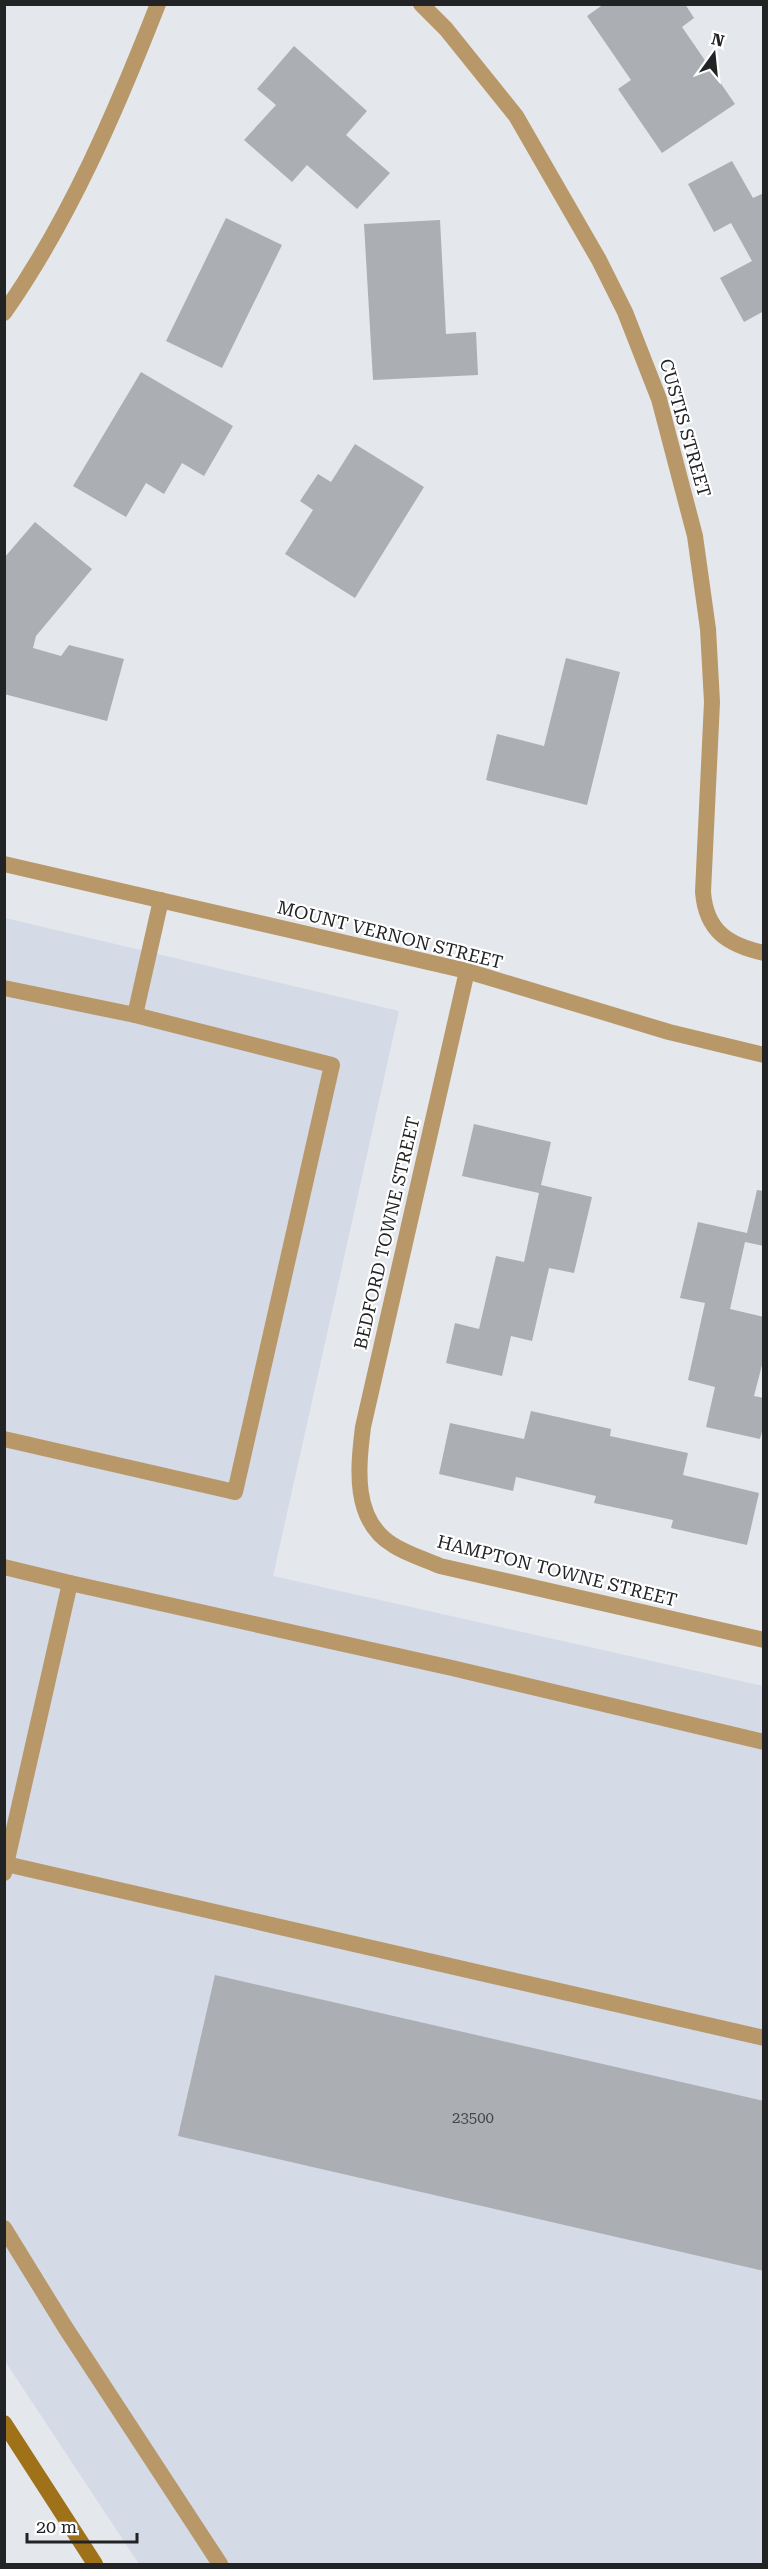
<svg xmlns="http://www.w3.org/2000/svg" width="768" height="2569" viewBox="0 0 768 2569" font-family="'Roboto Serif',serif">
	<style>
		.built { fill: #d4dae6 }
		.building { fill: #abaeb3 }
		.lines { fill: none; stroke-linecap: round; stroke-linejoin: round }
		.service { stroke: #b89868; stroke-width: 16 }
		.minor { stroke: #b89868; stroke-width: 16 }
		.tertiary { stroke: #b89868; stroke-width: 16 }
		.secondary { stroke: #9f7118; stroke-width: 16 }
		.labels { text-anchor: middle; stroke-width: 4.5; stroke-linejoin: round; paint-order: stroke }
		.number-label { font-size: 15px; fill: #444648 }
		.street-label { font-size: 18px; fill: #222325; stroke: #fff }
	</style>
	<rect width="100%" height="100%" fill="#e4e7ec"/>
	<!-- built -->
	<polygon class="built" points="5,918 399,1011 273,1576 763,1686 763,2564 139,2564 5,2361"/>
	<!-- building -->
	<g class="building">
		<polygon points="604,4 685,4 694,18 682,27 735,104 662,153 618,89 631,80 587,16"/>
		<polygon points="294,46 367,111 346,135 390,173 357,209 307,165 292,182 244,140 276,105 257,89"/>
		<polygon points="732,161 753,198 764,193 764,311 744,322 720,278 752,261 731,223 714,232 688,184"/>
		<polygon points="226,218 282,245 222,368 166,341"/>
		<polygon points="440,220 446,334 476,332 478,375 373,380 364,224"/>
		<polygon points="141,372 233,426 204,476 182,463 164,494 146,483 126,517 73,486"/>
		<polygon points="355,444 424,487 355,598 285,554 313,510 300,501 318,474 331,482"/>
		<polygon points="35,522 92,569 36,636 33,648 61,656 69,645 124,659 107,721 4,694 4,558"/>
		<polygon points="566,658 620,672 587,805 486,780 497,734 544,746"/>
		<polygon points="474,1124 551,1142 541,1185 592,1197 574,1273 549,1268 532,1341 511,1336 502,1376 446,1363 455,1323 479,1329 496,1256 524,1262 539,1193 462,1176"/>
		<polygon points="757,1190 764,1191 764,1246 745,1242 730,1309 764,1317 764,1357 754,1396 764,1398 764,1424 760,1439 706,1427 715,1387 688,1380 705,1303 680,1298 698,1222 747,1233"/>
		<polygon points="531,1411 611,1429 610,1436 688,1453 683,1475 759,1493 747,1545 671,1528 673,1520 594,1503 596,1496 516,1477 513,1491 439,1474 450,1423 524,1439"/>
		<polygon points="215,1975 764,2101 764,2271 178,2136"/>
	</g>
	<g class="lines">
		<!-- service -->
		<g class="service">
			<polyline points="4,988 135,1015 332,1065 235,1492 4,1439"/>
			<polyline points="135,1015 161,900"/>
			<polyline points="4,1567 70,1583"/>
			<polyline points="6,1864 764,2038"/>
			<polyline points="4,1873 70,1583 452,1668 764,1742"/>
			<polyline points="4,2228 65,2327 220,2564"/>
		</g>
		<!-- minor -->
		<g class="minor">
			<path d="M421,4L446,29L516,116L599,260L625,312L659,399L695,536L708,629L712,702L703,892C706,931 728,945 764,953"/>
			<path d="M4,313C70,219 116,111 158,4"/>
			<path d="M467,971L363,1427C358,1468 352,1520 393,1545C407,1554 424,1559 440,1566L764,1640"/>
		</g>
		<!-- tertiary -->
		<polyline class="tertiary" points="4,864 467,971 669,1032 764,1055"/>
		<!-- secondary -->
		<polyline class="secondary" points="4,2423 95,2564"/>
	</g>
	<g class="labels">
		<!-- number labels -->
		<g class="number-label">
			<text x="473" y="2123">23500</text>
		</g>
		<!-- street labels -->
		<g class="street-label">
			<text transform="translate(685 428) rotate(74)" y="6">CUSTIS STREET</text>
			<text transform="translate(390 935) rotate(14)" y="6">MOUNT VERNON STREET</text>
			<text transform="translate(387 1233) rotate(-77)" y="6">BEDFORD TOWNE STREET</text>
			<text transform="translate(557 1571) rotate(14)" y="6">HAMPTON TOWNE STREET</text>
		</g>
	</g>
	<!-- border -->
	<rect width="768" height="2569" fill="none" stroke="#222325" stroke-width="12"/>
	<!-- north arrow -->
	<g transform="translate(714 54) rotate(15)" stroke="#ffffff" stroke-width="4.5" paint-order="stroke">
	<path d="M0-4.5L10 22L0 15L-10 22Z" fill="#222325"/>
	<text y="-9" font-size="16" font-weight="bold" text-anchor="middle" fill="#222325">N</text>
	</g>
	<!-- scale -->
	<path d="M27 2533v9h110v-9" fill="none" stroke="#222325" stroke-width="3"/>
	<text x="36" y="2533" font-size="18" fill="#222325" stroke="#ffffff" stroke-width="4.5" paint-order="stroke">20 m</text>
</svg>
